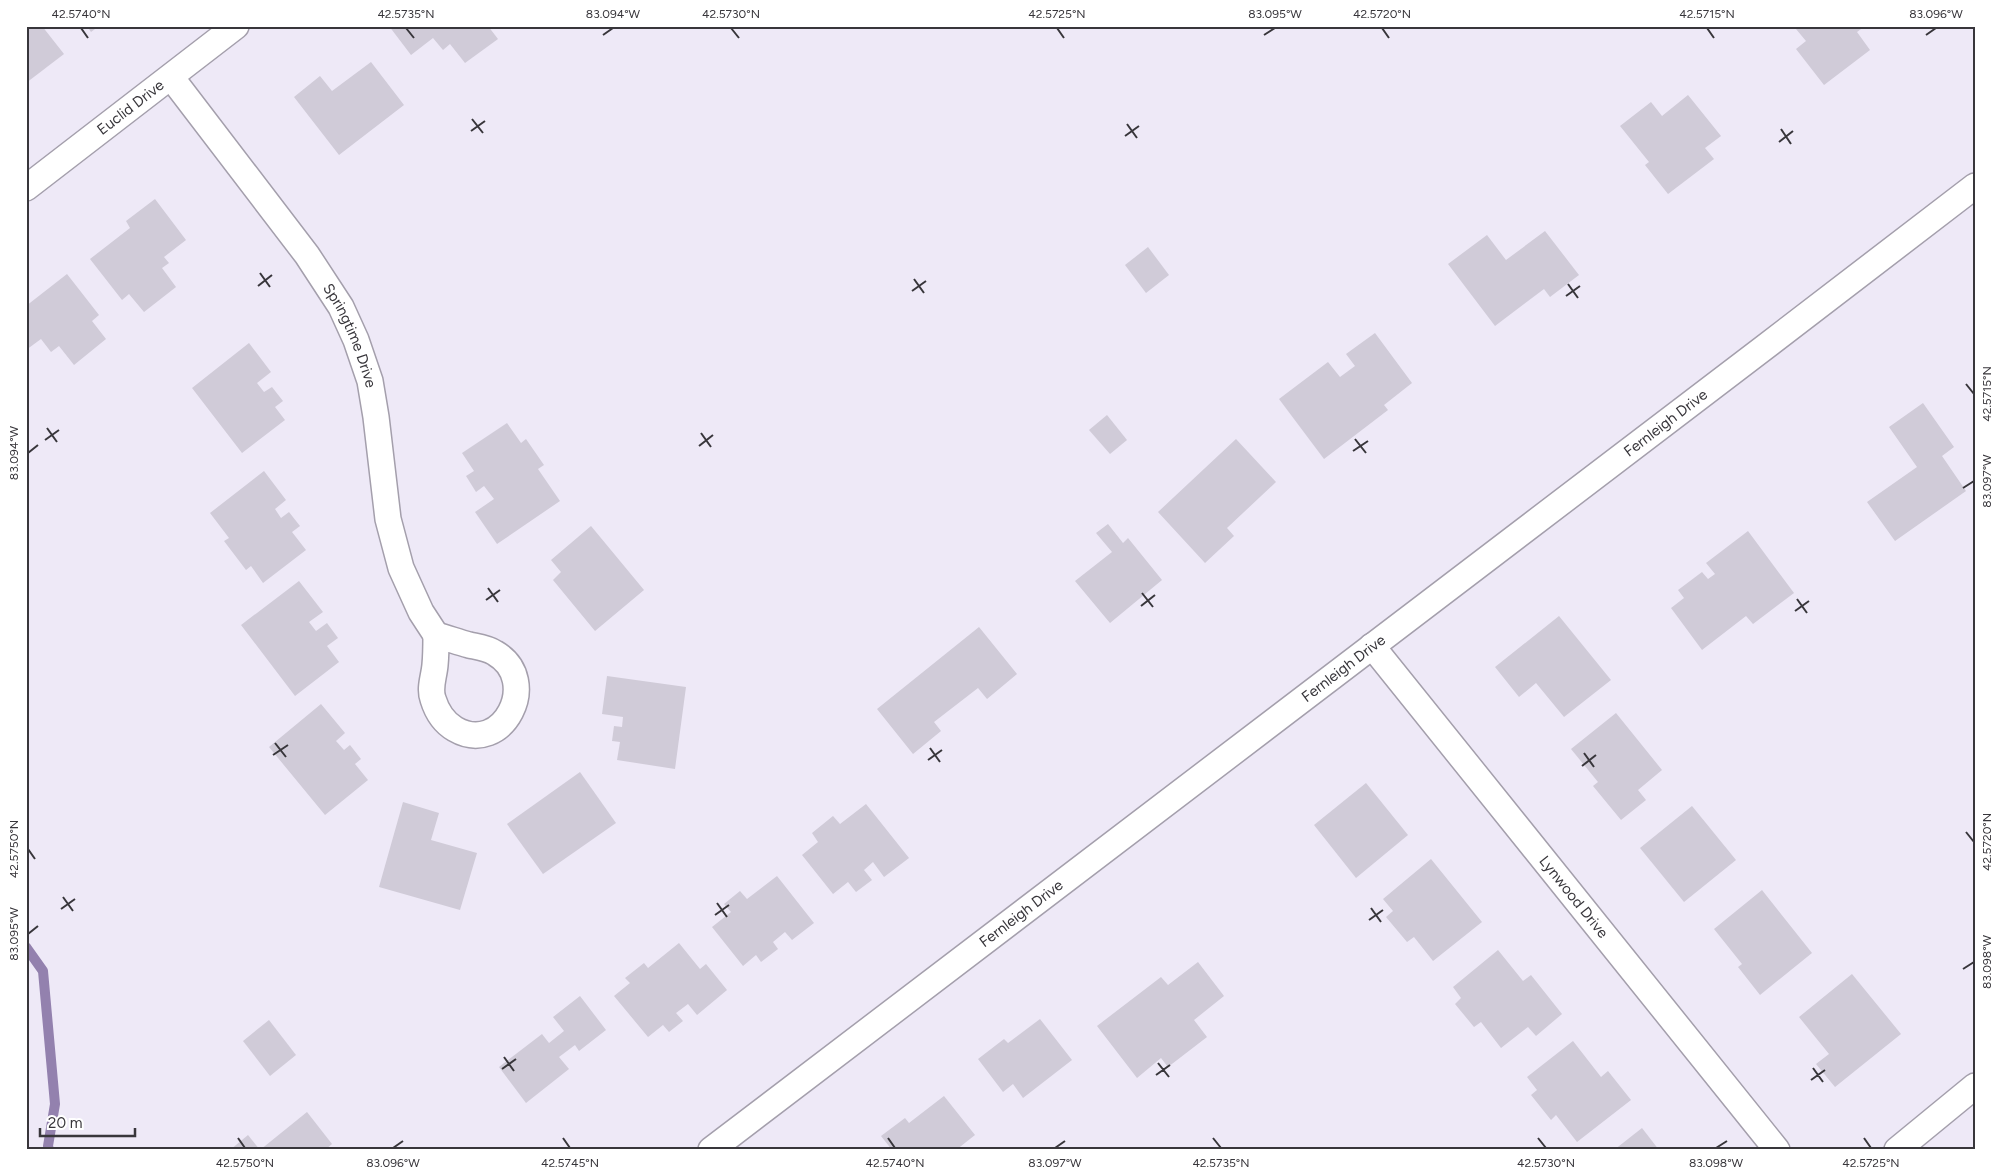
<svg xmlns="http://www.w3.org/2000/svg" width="2001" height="1176" viewBox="0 0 2001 1176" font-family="Figtree,sans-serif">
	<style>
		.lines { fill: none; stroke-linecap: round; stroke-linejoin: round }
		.stream { stroke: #9381ae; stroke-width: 10 }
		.building { fill: #d0cbd8 }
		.minor-casing { stroke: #a49fac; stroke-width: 28 }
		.minor { stroke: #fff; stroke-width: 25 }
		.ticks { fill: none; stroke: #38363b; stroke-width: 2 }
		.labels { text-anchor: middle; stroke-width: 4; stroke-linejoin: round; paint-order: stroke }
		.street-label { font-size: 15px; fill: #38363b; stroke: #fff }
		.neatline { fill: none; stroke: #38363b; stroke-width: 2 }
		.ticks-label { font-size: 12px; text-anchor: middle; fill: #38363b }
	</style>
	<rect width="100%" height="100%" fill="#eee9f7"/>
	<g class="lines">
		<!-- stream -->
		<polyline class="stream" points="26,947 43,971 55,1104 48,1146 49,1150"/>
	</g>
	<!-- building -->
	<g class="building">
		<polygon points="26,26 42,26 64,54 26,83"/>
		<polygon points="87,26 99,26 91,32"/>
		<polygon points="389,26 488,26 498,39 465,63 450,44 443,50 433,38 411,55"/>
		<polygon points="1800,26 1865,26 1857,32 1870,50 1824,85 1796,49 1806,41 1796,29"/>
		<polygon points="371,62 404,105 339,155 294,97 320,76 332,91"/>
		<polygon points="1688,95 1721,136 1705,148 1714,159 1668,194 1645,165 1649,162 1620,126 1651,102 1662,116"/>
		<polygon points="155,199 186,240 164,257 169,263 162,268 176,287 144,312 129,294 122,300 90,259 130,228 126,221"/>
		<polygon points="1545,231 1579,275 1550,297 1544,289 1495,326 1448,264 1487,235 1506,260"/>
		<polygon points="1148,247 1169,275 1146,293 1125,265"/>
		<polygon points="67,274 99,315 92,321 106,339 74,365 59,346 51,352 41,339 26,350 26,306"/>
		<polygon points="1375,333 1412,383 1384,405 1388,410 1324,459 1279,399 1328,362 1340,377 1355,366 1346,354"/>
		<polygon points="249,343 271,372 257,383 264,392 272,387 283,401 275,407 285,420 242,453 192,388"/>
		<polygon points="1923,403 1954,447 1942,456 1966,491 1895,541 1867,502 1917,467 1889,427"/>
		<polygon points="1107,415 1127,440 1110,454 1089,430"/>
		<polygon points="507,423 521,443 526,439 544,465 538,469 560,501 497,544 475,512 494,499 484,486 476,492 466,476 474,471 462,453"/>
		<polygon points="1236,439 1276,482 1227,528 1234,536 1205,563 1158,512"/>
		<polygon points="264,471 286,500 275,509 281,518 289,512 300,526 292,532 306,550 263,583 251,566 246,570 224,541 229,538 210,513"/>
		<polygon points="1108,524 1123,543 1128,538 1162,580 1110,623 1075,581 1112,552 1096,533"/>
		<polygon points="591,526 644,590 595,631 553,580 561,572 551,560"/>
		<polygon points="1748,531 1794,593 1753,624 1746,616 1702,650 1671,608 1684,598 1678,590 1702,572 1708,579 1715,574 1706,563"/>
		<polygon points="299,581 323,612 309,622 316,631 327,623 338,638 327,646 339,662 295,696 241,625"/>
		<polygon points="1559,616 1611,680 1564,717 1536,683 1519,697 1495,667"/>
		<polygon points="979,627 1017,674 987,699 978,688 934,722 941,731 913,754 877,709"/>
		<polygon points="607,676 686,687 675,769 617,760 620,742 612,741 614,726 622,727 623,717 602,714"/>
		<polygon points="321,704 345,733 336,741 344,750 350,745 361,759 355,764 368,780 325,815 269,747"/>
		<polygon points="1616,713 1662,770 1638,790 1646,800 1621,820 1593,786 1598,782 1571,749"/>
		<polygon points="580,772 616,823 543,874 507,824"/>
		<polygon points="1366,783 1408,835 1356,878 1314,825"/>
		<polygon points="403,802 439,813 431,840 477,853 460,910 379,887"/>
		<polygon points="866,804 909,858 884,877 873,862 864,870 872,880 856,892 848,882 833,894 802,855 818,842 812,833 833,816 840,824"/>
		<polygon points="1692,806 1736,860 1684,902 1640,848"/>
		<polygon points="1431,859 1482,922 1433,961 1414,937 1407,942 1386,917 1393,911 1383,899"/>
		<polygon points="777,876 814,923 792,940 785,932 773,942 778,949 761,962 756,955 743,966 712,927 731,912 724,904 740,891 747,899"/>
		<polygon points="1762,890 1812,953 1760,995 1738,967 1742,964 1714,929"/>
		<polygon points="679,943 700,969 706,964 727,990 697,1015 688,1004 676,1013 683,1021 669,1032 663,1025 648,1037 614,996 630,983 625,978 644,963 648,968"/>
		<polygon points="1498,950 1523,981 1531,975 1562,1014 1536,1036 1528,1027 1501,1048 1481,1022 1474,1027 1455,1004 1461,998 1453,987"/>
		<polygon points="1198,962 1224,996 1194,1020 1207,1037 1168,1067 1161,1058 1137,1078 1097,1026 1161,977 1168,985"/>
		<polygon points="1852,974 1901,1034 1835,1087 1816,1064 1829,1054 1799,1017"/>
		<polygon points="580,996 606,1030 579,1051 575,1045 559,1057 569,1069 526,1103 499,1067 542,1034 549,1043 564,1031 553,1017"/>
		<polygon points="1040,1019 1072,1060 1023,1098 1013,1084 1003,1092 978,1059 1004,1039 1008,1043"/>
		<polygon points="269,1020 296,1055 270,1076 243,1041"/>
		<polygon points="1573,1041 1601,1077 1608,1071 1631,1100 1577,1142 1556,1115 1551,1120 1531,1095 1537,1090 1527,1077"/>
		<polygon points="944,1096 975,1135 956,1150 892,1150 881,1136 905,1118 909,1123"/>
		<polygon points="307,1112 332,1144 325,1150 260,1150"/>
		<polygon points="1642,1128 1659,1150 1614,1150"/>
		<polygon points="248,1135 260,1150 230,1150"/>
	</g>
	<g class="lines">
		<defs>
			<g id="minor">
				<path id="s1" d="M171,77L307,255L341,307L356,340L370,381L376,417L388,519L401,568L421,612L436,635"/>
				<path id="s2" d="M26,188L236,26"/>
				<path d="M436,635C447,638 458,642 469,645C478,647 487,648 495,653C542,680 503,757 455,729C443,722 437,712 433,699C429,688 434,677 435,665C436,655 436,645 436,635Z"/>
				<path id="s3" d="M1372,646L1777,1150"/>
				<path id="s4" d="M711,1150C1132,828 1555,509 1975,186"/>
				<polyline points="1897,1150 1975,1086"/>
			</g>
		</defs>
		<!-- minor casing -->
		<use href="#minor" class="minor-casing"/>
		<!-- minor -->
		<use href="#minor" class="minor"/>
	</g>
	<!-- ticks -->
	<path class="ticks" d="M81,28L88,38M406,28L414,38M731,28L739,38M1057,28L1064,38M1382,28L1389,38M1707,28L1714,38M603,35L613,28M1264,35L1275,28M1926,35L1936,28M472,119L483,133M1127,124L1137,138M1781,129L1791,144M471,131L485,121M1125,136L1139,126M1779,142L1793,131M260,273L270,287M914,279L924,293M1568,284L1578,298M258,286L272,275M912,291L926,281M1566,296L1580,286M1966,384L1974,394M47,428L57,442M701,433L711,447M1355,439L1366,453M45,440L59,430M699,446L713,435M1353,451L1368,441M28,453L38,445M1963,488L1974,481M488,588L498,602M1142,593L1153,607M1797,599L1807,613M486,600L500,590M1141,606L1155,595M1795,611L1809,601M275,743L286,757M930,748L940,762M1584,753L1594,767M273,755L288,745M928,760L942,750M1582,766L1596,755M1966,832L1974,842M28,849L35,859M63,897L73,911M717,903L727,917M1371,908L1381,922M61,909L75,899M715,915L729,905M1369,920L1383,910M28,934L38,926M1963,969L1974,962M504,1057L514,1071M1158,1063L1169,1077M1813,1068L1823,1082M502,1069L516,1059M1156,1075L1170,1065M1811,1080L1825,1070M238,1138L245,1148M563,1138L570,1148M888,1138L895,1148M1213,1138L1221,1148M1538,1138L1546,1148M1864,1138L1871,1148M393,1148L403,1141M1055,1148L1065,1141M1716,1148L1727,1141"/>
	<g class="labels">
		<!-- street labels -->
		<g class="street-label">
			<text dy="5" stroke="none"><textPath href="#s2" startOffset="132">Euclid Drive</textPath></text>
			<text dy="5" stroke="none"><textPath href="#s1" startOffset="316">Springtime Drive</textPath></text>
			<text dy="5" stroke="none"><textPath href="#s4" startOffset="1200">Fernleigh Drive</textPath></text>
			<text dy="5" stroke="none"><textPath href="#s4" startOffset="795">Fernleigh Drive</textPath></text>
			<text dy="5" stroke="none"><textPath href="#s3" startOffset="322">Lynwood Drive</textPath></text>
			<text dy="5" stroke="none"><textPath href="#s4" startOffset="390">Fernleigh Drive</textPath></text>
		</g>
	</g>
	<!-- border -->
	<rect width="2001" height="1176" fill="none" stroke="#ffffff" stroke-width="55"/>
	<!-- scale -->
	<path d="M40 1128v8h95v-8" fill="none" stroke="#38363b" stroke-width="2.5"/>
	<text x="48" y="1128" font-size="15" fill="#38363b" stroke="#ffffff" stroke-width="4" paint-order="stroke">20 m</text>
	<rect x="28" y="28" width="1946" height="1120" class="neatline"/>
	<g class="ticks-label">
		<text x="81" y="18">42.5740°N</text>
		<text x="406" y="18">42.5735°N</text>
		<text x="613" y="18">83.094°W</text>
		<text x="731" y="18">42.5730°N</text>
		<text x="1057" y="18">42.5725°N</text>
		<text x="1275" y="18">83.095°W</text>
		<text x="1382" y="18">42.5720°N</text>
		<text x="1707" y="18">42.5715°N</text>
		<text x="1936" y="18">83.096°W</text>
		<text transform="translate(1987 394) rotate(-90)" y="4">42.5715°N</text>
		<text transform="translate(14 453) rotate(-90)" y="4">83.094°W</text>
		<text transform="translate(1987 481) rotate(-90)" y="4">83.097°W</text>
		<text transform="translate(1987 842) rotate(-90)" y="4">42.5720°N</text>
		<text transform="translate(14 849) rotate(-90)" y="4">42.5750°N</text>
		<text transform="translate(14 934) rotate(-90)" y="4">83.095°W</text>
		<text transform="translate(1987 962) rotate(-90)" y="4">83.098°W</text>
		<text x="245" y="1167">42.5750°N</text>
		<text x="393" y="1167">83.096°W</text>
		<text x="570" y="1167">42.5745°N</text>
		<text x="895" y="1167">42.5740°N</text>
		<text x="1055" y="1167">83.097°W</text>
		<text x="1221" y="1167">42.5735°N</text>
		<text x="1546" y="1167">42.5730°N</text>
		<text x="1716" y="1167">83.098°W</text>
		<text x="1871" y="1167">42.5725°N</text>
	</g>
</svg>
